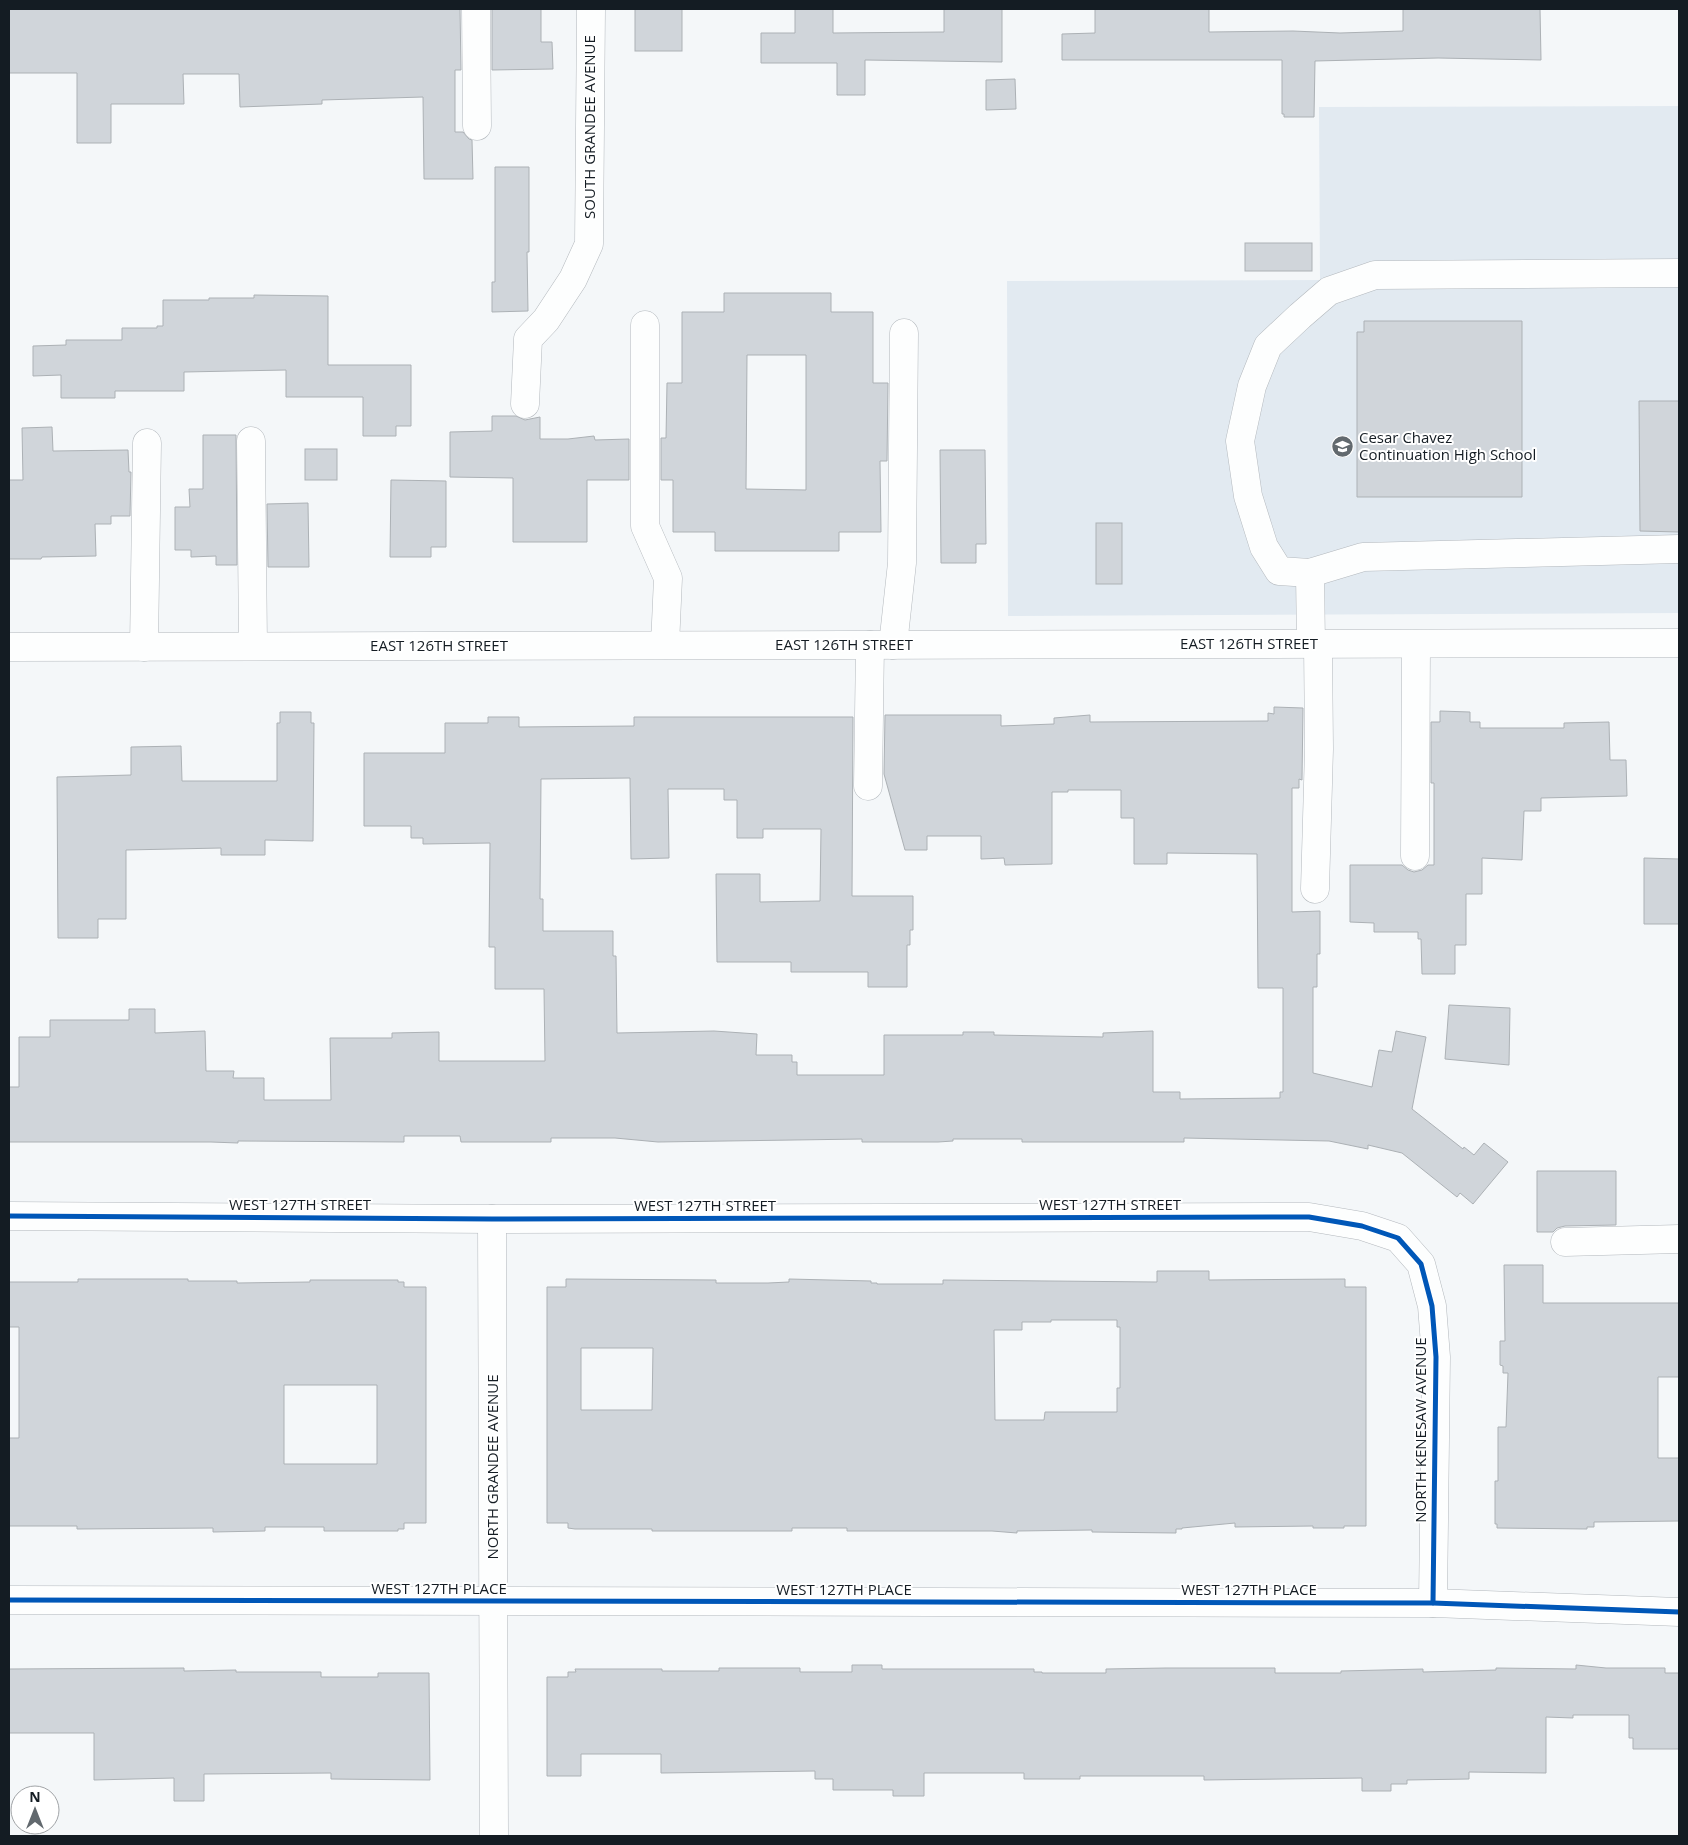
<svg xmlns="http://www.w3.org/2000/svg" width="1688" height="1845" viewBox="0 0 1688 1845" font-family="'Open Sans',sans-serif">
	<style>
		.built { fill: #e2eaf1 }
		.building { fill: #d0d5da; stroke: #acb1b5; fill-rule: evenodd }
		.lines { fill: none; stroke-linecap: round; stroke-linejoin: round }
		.minor-casing { stroke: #b3b8bd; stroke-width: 29 }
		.minor { stroke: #fdfefe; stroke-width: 28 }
		.cycleway-casing { stroke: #fff; stroke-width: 8 }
		.cycleway { stroke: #0057b8; stroke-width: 5 }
		.labels { text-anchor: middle; stroke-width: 4; stroke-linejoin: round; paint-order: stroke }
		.street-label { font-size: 15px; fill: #141c23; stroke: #fff }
		.poi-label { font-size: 15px; fill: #141c23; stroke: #fff; text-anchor: start }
	</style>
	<rect width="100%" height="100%" fill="#f4f7f9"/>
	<!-- built -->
	<polygon class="built" points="1679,106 1679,613 1008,616 1007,281 1320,280 1319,107"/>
	<!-- building -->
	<g class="building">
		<polygon points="9,9 460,9 461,70 455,70 455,132 463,132 469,139 472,140 473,179 424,179 423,97 322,100 322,104 240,107 239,74 183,74 184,104 111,104 111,143 77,143 77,73 9,73"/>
		<polygon points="492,9 541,9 541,42 552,42 553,69 492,70"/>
		<rect x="635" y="9" width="47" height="42"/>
		<polygon points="795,9 833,9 833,33 944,32 944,9 1002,9 1002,62 865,60 865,95 837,95 837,63 761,63 761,33 795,33"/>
		<polygon points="1095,9 1209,9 1209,32 1293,31 1340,33 1403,31 1403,9 1540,9 1541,60 1438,58 1315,61 1314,117 1284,117 1284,114 1282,114 1282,60 1062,60 1062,34 1095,33"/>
		<polygon points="1015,79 1016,109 986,110 986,80"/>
		<polygon points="495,167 529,167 529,252 527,252 528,311 492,312 492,282 495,282"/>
		<rect x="1245" y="243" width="67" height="28"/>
		<path d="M724,293H831V312H873V383H888L887,461H880L881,532H839V551H715V532H673V480H661V438H666L667,383H682V312H724ZM747,355H806V490L746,489Z"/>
		<polygon points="254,295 328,296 328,365 411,365 411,426 396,426 396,436 363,436 363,397 286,397 286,370 184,372 184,391 115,391 115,398 61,398 61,375 33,376 33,346 66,345 66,340 122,340 122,328 157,328 157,326 163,326 163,300 209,300 209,298 254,298"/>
		<polygon points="1364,321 1522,321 1522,497 1357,497 1357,332 1364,332"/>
		<polygon points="1639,401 1679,401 1679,532 1640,531"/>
		<polygon points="492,416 516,416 525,420 540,417 540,439 568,439 594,436 595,440 629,439 629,480 587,480 587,542 513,542 513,478 450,477 450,432 492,431"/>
		<polygon points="52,427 53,451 128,450 129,472 131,472 130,516 111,516 111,524 95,524 96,556 42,557 41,559 9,559 9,480 23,480 22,428"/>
		<polygon points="203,435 236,435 237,565 216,565 216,556 191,557 191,550 175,550 175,507 190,507 189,489 203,489"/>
		<rect x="305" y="449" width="32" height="31"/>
		<polygon points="940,450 985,450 986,544 976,544 976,563 941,563"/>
		<polygon points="391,480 446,481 446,547 431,547 431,557 390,557"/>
		<polygon points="308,503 309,567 268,567 267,504"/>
		<rect x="1096" y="523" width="26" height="61"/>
		<polygon points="1274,707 1303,708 1302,780 1299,779 1299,788 1292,788 1292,912 1320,911 1320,954 1317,954 1317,987 1313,987 1313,1073 1372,1087 1379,1050 1392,1052 1396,1031 1426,1037 1412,1109 1463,1149 1464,1147 1474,1155 1484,1143 1508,1162 1473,1204 1460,1193 1457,1197 1402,1153 1368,1145 1368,1149 1329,1141 1184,1138 1184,1142 1022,1142 1022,1139 953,1139 953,1141 938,1142 862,1142 862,1139 658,1142 615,1138 551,1138 551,1142 461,1142 460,1136 404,1136 404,1142 238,1141 238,1143 211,1142 9,1142 9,1087 19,1087 19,1037 50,1037 50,1020 129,1020 129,1009 155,1009 155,1033 205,1031 206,1071 234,1071 233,1078 264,1078 264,1100 331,1100 330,1038 392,1038 392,1033 439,1032 439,1061 545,1061 544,989 495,989 495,947 489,947 490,843 423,844 423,838 411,838 411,826 364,826 364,753 445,753 445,723 488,723 488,717 519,717 519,727 634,726 634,717 853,717 852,896 913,896 913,930 910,930 910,945 907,945 907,987 868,987 868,972 791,972 791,962 717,962 716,874 760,874 760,902 820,901 821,829 763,829 763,838 737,838 737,800 724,800 724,789 668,789 669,858 631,859 630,778 541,779 540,899 543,899 543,931 613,931 613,956 616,956 617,1033 714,1031 757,1034 756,1055 792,1055 792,1062 797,1062 797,1075 884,1075 884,1035 963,1035 963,1032 994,1032 994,1035 1103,1037 1103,1033 1153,1031 1153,1092 1180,1092 1180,1099 1280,1098 1280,1092 1283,1092 1283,988 1258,988 1257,854 1167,853 1167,864 1134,864 1134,818 1121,818 1121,790 1068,790 1068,792 1052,792 1052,864 1005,865 1004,858 981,859 981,836 927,836 927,850 905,850 884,774 885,715 1001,715 1001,726 1054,724 1054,718 1090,715 1090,722 1268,721 1268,713 1274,714"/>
		<polygon points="1440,711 1470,712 1470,722 1480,722 1480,728 1564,728 1564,723 1609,722 1610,760 1626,760 1627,796 1541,798 1541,811 1524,811 1522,860 1482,858 1482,894 1466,894 1466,945 1455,945 1455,974 1422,974 1421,939 1418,939 1418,932 1374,932 1374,923 1350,922 1350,865 1402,865 1408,870 1414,872 1422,870 1428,865 1434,865 1434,783 1431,783 1431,722 1440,722"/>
		<polygon points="280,712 311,712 311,723 314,723 313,841 265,840 265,855 221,855 221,848 126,850 126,919 98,919 98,938 58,938 57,777 131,775 131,747 181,746 182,781 277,781 277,723 280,723"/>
		<polygon points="1644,858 1679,859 1679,924 1644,924"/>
		<polygon points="1449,1005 1510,1008 1509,1065 1445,1059"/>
		<polygon points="1537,1171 1616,1171 1616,1225 1565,1226 1557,1228 1553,1232 1537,1232"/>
		<polygon points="1504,1265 1543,1265 1543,1303 1679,1303 1679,1377 1658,1377 1658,1458 1679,1458 1679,1521 1594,1522 1594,1527 1587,1527 1587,1529 1497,1528 1497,1524 1495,1524 1495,1481 1498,1481 1498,1427 1506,1427 1508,1373 1503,1373 1503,1366 1500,1365 1500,1341 1505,1341"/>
		<path d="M1157,1271H1209V1280L1345,1279V1287H1366V1526H1344V1528H1313V1526L1235,1527V1523L1182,1528V1529H1176V1533L1092,1532V1530L1017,1531V1533L992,1531H847V1528H792V1531H652V1529H575L568,1528V1523H547V1287H566V1279L716,1280V1283H768L789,1282V1279L871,1281V1283H877V1284H943V1280L1157,1282ZM1051,1320H1117V1327H1120V1388H1117V1412H1045L1044,1420H995L994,1330H1022V1322H1051ZM581,1348H653L652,1410H581Z"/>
		<path d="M78,1279H188V1281H237V1283L310,1282V1280H398V1282H404V1287H426V1523H404V1529H398V1531H324V1527H265V1531L213,1532V1528L77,1529V1526H9V1438H19V1327H9V1282H78ZM284,1385H377V1464H284Z"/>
		<polygon points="852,1665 882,1665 882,1669 1034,1669 1034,1672 1042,1672 1042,1673 1106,1673 1106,1669 1166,1668 1275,1668 1275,1673 1341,1673 1341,1671 1423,1669 1423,1672 1496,1670 1496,1668 1576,1669 1576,1665 1606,1668 1665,1668 1665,1673 1679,1673 1679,1749 1633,1749 1633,1738 1629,1738 1629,1715 1573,1715 1573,1718 1546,1717 1546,1773 1469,1772 1469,1779 1407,1780 1407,1784 1391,1784 1391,1791 1362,1791 1362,1778 1204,1780 1204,1776 1080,1776 1080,1779 1024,1779 1024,1773 924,1773 924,1796 893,1796 893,1790 833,1790 833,1779 815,1779 815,1771 661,1773 661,1754 581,1754 581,1776 547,1776 547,1677 568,1677 568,1672 576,1672 575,1669 662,1669 662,1671 719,1671 719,1668 800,1668 800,1672 852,1672"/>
		<polygon points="184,1668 184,1671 236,1670 236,1672 321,1672 321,1677 378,1677 378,1673 429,1673 430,1780 331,1779 331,1773 204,1774 204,1801 174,1801 174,1778 94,1780 94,1733 9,1733 9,1669"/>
	</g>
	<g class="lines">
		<defs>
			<g id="minor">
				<polyline points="476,9 477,126"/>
				<polyline points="1679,273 1375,275 1329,291 1300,316 1268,346 1252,386 1240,441 1248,496 1264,547 1279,571 1310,573 1363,557 1679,549"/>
				<polyline points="645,325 645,526 668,578 665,645"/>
				<polyline points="525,404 528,339 546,320 573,279 589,244 591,9"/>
				<polyline points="251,441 253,646"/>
				<polyline points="1310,573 1311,644"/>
				<polyline points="893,645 902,563 904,333"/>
				<polyline points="9,647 1679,643"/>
				<polyline points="144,647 147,443"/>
				<polyline points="868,786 870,645"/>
				<polyline points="1415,856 1416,644"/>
				<polyline points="1315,889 1319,749 1318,644"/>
				<polyline points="9,1216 492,1219 1309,1217 1362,1226 1398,1238 1421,1264 1432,1306 1436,1357 1433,1603"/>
				<polyline points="492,1219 494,1836"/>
				<polyline points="1565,1242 1679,1239"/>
				<polyline points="9,1600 1433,1603 1679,1612"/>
			</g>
		</defs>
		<!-- minor casing -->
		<use href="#minor" class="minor-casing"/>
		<!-- minor -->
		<use href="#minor" class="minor"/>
		<defs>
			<g id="cycleway">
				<polyline points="9,1216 492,1219 1309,1217 1362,1226 1398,1238 1421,1264 1432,1306 1436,1357 1433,1603"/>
				<polyline points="9,1600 1433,1603 1679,1612"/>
			</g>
		</defs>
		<!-- cycleway casing -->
		<use href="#cycleway" class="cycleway-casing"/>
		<!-- cycleway -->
		<use href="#cycleway" class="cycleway"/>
	</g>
	<!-- icons -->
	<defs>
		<symbol id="school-disc" viewBox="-11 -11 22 22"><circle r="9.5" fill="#62696e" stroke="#fff"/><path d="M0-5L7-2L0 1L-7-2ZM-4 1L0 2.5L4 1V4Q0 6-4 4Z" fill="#fff"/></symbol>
	</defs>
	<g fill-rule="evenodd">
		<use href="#school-disc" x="1330" y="434" width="25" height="25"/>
	</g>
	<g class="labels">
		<!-- street labels -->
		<g class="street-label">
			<text transform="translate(590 127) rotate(-90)" y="5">SOUTH GRANDEE AVENUE</text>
			<text x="1249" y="649">EAST 126TH STREET</text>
			<text x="844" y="650">EAST 126TH STREET</text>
			<text x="439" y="651">EAST 126TH STREET</text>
			<text x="300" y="1210">WEST 127TH STREET</text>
			<text x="1110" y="1210">WEST 127TH STREET</text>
			<text x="705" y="1211">WEST 127TH STREET</text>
			<text transform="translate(1421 1430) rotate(-90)" y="5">NORTH KENESAW AVENUE</text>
			<text transform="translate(493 1467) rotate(-90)" y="5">NORTH GRANDEE AVENUE</text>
			<text x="439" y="1594">WEST 127TH PLACE</text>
			<text x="844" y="1595">WEST 127TH PLACE</text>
			<text x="1249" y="1595">WEST 127TH PLACE</text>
		</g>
		<!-- poi labels -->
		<g class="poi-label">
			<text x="1359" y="443">Cesar Chavez<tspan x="1359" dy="17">Continuation High School</tspan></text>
		</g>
	</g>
	<!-- border -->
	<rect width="1688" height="1845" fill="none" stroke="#141c23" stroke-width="20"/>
	<!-- north arrow -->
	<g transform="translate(35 1810)"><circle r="24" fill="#ffffff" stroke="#a1a4a7"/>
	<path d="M0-4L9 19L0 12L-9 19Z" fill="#62696e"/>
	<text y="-8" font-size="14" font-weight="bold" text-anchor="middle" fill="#141c23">N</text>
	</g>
</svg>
